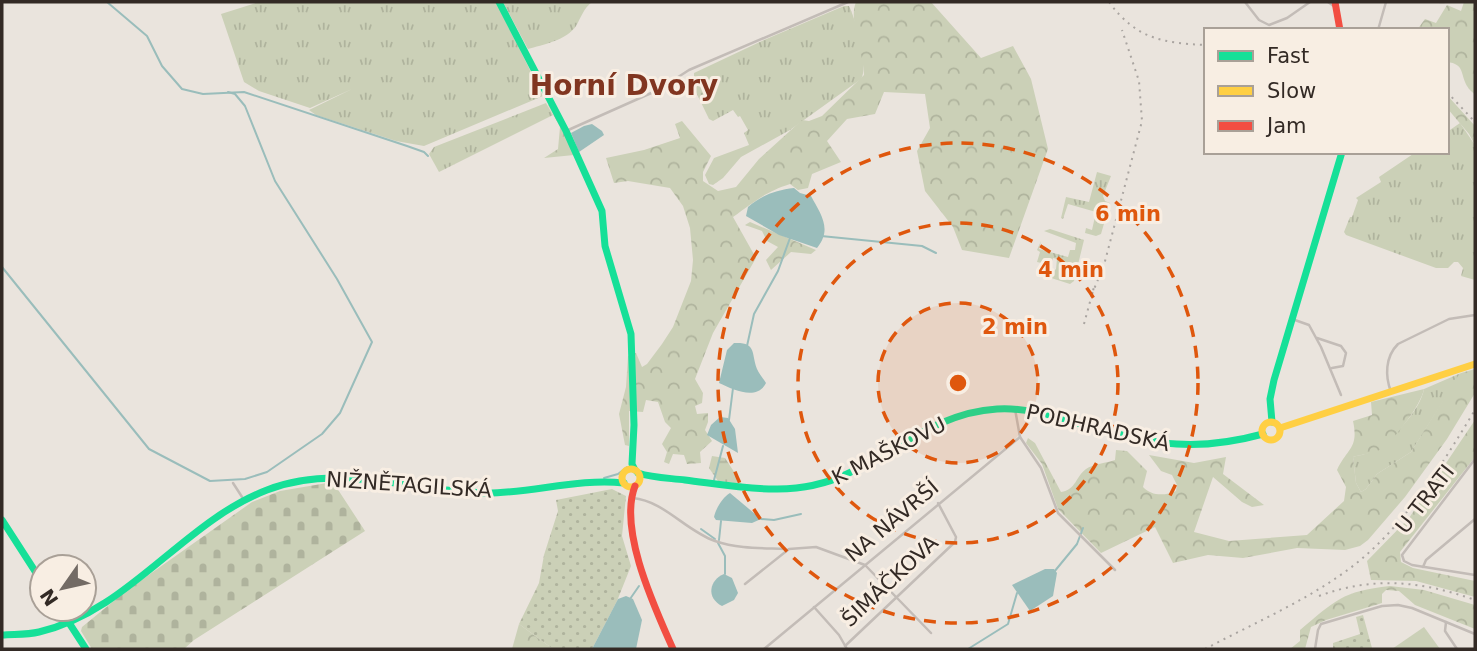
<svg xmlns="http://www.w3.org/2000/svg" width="1477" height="651" viewBox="0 0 1477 651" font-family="'DejaVu Sans',sans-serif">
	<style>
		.grass { fill: url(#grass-tufts) }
		.forest { fill: url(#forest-crowns) }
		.wetland { fill: url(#wetland-marsh) }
		.cemetery { fill: url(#cemetery-stones) }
		.garden { fill: url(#garden-dots) }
		.pitch { fill: #cbd0b7 }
		.water { fill: #9abdbb }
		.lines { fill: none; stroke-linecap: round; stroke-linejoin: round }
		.stream { stroke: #9abdbb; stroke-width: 2 }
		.street { stroke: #c3bcb7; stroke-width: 2.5 }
		.fast { stroke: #16e098; stroke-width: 7 }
		.slow { stroke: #ffcf43; stroke-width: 7 }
		.jam { stroke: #f24e42; stroke-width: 7 }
		.rail { stroke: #aaa5a1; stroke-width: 2; stroke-dasharray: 2 5; stroke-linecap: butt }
		.ring { fill: none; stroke: #df570d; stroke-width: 3.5; stroke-dasharray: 12 9 }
		.labels { text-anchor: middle; stroke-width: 6; stroke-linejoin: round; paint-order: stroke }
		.street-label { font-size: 21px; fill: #332a25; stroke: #f8eee3 }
		.district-label { font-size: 28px; font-weight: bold; fill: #813520; stroke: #f8eee3 }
		.centre { fill: #df570d; stroke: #f8eee3; stroke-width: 3.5 }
		.ring-label { font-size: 21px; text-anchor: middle; font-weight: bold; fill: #df570d; stroke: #f8eee3; stroke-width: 6; stroke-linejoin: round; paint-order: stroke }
	</style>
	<defs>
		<pattern id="grass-tufts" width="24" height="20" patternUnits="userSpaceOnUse" patternTransform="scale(1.75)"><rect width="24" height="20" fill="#cbd0b7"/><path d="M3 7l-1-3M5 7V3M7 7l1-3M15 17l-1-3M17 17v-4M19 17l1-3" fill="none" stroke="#afb39d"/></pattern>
		<pattern id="forest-crowns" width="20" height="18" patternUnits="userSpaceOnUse" patternTransform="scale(1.75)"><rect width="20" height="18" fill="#cbd0b7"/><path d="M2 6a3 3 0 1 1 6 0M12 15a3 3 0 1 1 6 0" fill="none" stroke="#afb39d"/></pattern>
		<pattern id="wetland-marsh" width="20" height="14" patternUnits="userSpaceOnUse" patternTransform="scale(1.75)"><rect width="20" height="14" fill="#cbd0b7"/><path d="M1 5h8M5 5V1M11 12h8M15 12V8" fill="none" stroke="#afb39d"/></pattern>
		<pattern id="cemetery-stones" width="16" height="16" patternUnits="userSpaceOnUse" patternTransform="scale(1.75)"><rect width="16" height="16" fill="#cbd0b7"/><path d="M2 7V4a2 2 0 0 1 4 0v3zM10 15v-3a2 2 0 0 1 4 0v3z" fill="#afb39d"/></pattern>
		<pattern id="garden-dots" width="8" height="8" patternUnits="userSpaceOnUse" patternTransform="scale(1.75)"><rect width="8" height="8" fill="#cbd0b7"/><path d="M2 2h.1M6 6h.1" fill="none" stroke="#afb39d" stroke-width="1.8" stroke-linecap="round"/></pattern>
	</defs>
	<rect width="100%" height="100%" fill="#eae4dd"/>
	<!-- grass -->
	<g class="grass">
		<polygon points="259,2 496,2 543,96 424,146 396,141 316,115 309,110 352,89 310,108 259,91 244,82 221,14"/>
		<path d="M503,2H592C583,9 581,18 576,26C567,40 542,45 528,49Z"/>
		<path d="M844,6H849C856,20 869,67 861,79L790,130L741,157L723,178L713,185L709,184L705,175L714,158L749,145L744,133L748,130L740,116L738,117L733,110L713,121L709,119L694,88V73L764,40Z"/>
		<polygon points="546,103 553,115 439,172 429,154 434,147"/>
		<polygon points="1460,123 1475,145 1475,280 1461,276 1463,268 1458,262 1454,262 1448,268 1436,268 1346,235 1344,232 1350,217 1352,217 1358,200 1356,198 1381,182 1379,177 1416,152 1447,152 1447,132"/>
		<polygon points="1097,172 1111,176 1103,196 1105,201 1110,203 1101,234 1096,236 1085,233 1086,228 1092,230 1096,212 1068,204 1063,219 1061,218 1066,197 1089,202"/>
		<polygon points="1050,229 1084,240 1074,281 1070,284 1048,277 1056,269 1057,259 1053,258 1050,268 1045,266 1046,264 1037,262 1040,252 1037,250 1041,241 1039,249 1068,257 1070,250 1075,250 1076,243 1044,231"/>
		<path d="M1461,373L1411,452L1377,474L1366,489L1361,492L1356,483L1353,457C1359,455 1365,455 1370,452C1391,442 1420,411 1424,389Z"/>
	</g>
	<!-- forest -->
	<g class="forest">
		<path d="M856,2H931L981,58L1013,46L1031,79L1048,149L1009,258L962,250L953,227L925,191L917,151L930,128L925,94L884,92L875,114L847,119L827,141L841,162L812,174L808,188L798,190L790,184C765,192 754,202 733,217L756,258L713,333L695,379L703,393L702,403L695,406L697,414L708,413V422L705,430L712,441L700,452L701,463L687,464L684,455L673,454L669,464L664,462L667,452L662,444L671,428L665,422L658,402L646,400L643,412L629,411V446L625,445L619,414L626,387L628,356L636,353L642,367L647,364L662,344L673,327L691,281L693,260L690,228L683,206L670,188L628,181L614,183L606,158L644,150L680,138L675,124L682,121L711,156L703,172V181L718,191L736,187L759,159L802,120L809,121L822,116L864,75C864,53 848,21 856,2Z"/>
		<path d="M1464,2H1475V95C1473,92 1469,90 1467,86C1460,74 1465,64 1447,62V30H1417L1425,19L1436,23L1447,5L1461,11Z"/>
		<polygon points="1447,95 1475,126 1475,145 1469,134 1447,108"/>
		<polygon points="550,104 574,155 544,158 558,149 560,127 548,105"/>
		<polygon points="750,222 816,250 811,254 791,252 771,270 766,260 778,247 767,241 762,231 745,225"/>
		<path d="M1475,369V393L1447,439L1405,497L1368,540L1360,546L1345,550L1297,548L1243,558L1208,555L1173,563L1155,527L1101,553L1058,509L1042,464L1026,443L1028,438L1035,443L1061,492C1076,490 1076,476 1086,469C1093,464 1107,463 1115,460L1116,450L1127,451L1147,471L1143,487C1151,496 1165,496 1176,491L1177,485L1172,475L1161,471L1149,455L1194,463L1226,457L1223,474L1264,505L1252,507L1242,502L1213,477L1194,532L1229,541L1307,535L1344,501L1346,487L1337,470C1347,448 1359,449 1353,421L1372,415L1371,402L1424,389C1421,405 1395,439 1381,449C1373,454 1362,454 1353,457L1356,483L1361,492L1366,489L1377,474L1411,452L1458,376L1461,373Z"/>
		<polygon points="1475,420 1475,457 1400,552 1401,562 1413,568 1475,581 1475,597 1416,581 1371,580 1367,561 1409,518"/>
		<path d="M1390,586L1424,590L1475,605V629L1415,605L1399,591L1386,590L1382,594V603L1326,620L1311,627L1305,649H1290L1300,641V630C1335,601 1342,591 1390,586Z"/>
		<polygon points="519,624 553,649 512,649"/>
	</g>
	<!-- wetland -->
	<polygon class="wetland" points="712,456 725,458 742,484 718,481 709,468"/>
	<!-- cemetery -->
	<polygon class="cemetery" points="333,482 365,531 194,640 184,649 92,649 81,631 82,627 126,591 252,502 280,491"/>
	<!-- garden -->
	<g class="garden">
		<polygon points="612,489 626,496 622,536 631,566 617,601 592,649 553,649 519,624 539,583 544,555 558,511 556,500"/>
		<polygon points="1363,615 1372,648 1333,649 1333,643 1360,634 1356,617"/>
	</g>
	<!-- pitch -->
	<polygon class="pitch" points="1424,627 1440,649 1392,649"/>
	<!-- water -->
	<g class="water">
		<polygon points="592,124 602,131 604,135 579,152 571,133 584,126"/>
		<path d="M794,188L800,193L811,196C820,213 833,229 817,248L779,235L746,216L748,207C762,195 776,190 794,188Z"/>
		<path d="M734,343C757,342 751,353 757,369C759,374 763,378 766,383C757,401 734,390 719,383L727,350Z"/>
		<polygon points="720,417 728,418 735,429 738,453 707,435 711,425"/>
		<path d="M730,493L761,519L752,523L716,520L714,517C716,508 723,497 730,493Z"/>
		<polygon points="1045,569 1054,569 1057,573 1053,596 1030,611 1012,585"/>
		<path d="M724,574L732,578L738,593L734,600L722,606C706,598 709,580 724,574Z"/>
		<polygon points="626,596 633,599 642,620 636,649 592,649 618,599"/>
	</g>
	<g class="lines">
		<!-- stream -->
		<g class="stream">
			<polyline points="107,2 147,36 162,66 182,89 203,94 244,92 407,146 424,152 428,156"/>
			<polyline points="821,236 922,246 936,253"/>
			<polyline points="2,267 149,449 210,481 245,479 267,472 322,434 340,413 372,342 337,279 275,181 245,106 235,94 228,92"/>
			<polyline points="747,346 754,314 778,271 790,238"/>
			<polyline points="729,420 733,388"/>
			<polyline points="604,478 618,474 627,467"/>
			<polyline points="714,480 723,446"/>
			<polyline points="761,519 774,520 801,514"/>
			<polyline points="701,529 715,539"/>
			<polyline points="719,540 721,521"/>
			<polyline points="718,543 725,556 725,574"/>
			<polyline points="1054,572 1077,544 1083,528"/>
			<polyline points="630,599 639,586"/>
			<polyline points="968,649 1008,624 1017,593"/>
		</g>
		<!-- street -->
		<g class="street">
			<polyline points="1245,2 1259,20 1269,25 1287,18 1310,2"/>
			<polyline points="1328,2 1335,7"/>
			<polyline points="1440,2 1444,2"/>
			<polyline points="1378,30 1386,2"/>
			<polyline points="566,131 658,90 689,70 848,2"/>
			<polyline points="1292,319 1309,325 1321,347 1341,395"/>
			<polyline points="1317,338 1341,346 1346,353 1343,366 1332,368"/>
			<path d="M1391,392C1385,376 1385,357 1398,344L1449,319L1475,315"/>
			<polyline points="1015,409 1020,437 1041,468 1058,513 1115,570"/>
			<polyline points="1475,459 1402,555 1404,561 1412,565 1475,575"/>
			<polyline points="233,483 244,500"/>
			<path d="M633,498C664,501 686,531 715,541C738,549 761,548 785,549"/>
			<polyline points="1423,567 1426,560 1475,519"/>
			<polyline points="745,584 789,549 816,547 865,565 931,633"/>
			<polyline points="814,607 839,635 847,649"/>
			<polyline points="1446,622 1445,631 1457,649"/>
			<polyline points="845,646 955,542 956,537 938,503"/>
			<polyline points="764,649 1020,437"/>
			<polyline points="1315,649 1318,630 1321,624 1382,606 1398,605 1412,608 1475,634"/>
		</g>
		<!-- fast -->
		<g class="fast">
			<polyline points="499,2 566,131 602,211 605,246 631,334 634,425 632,464 635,470"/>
			<polyline points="1272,422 1270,399 1274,380 1342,152"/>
			<path d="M638,473C653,478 669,478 685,480C741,487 794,499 847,474C897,450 940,412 997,409C1029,407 1061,418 1091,427C1156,445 1197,452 1263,434"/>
			<polyline points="2,520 42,582"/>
			<polyline points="60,609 86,649"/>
			<path d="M2,635C14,634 27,635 39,632C129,611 183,522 267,490C339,462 413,492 487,493C533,493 578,478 624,483"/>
		</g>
		<!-- slow -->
		<g class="slow">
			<circle cx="1271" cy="431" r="9"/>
			<polyline points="1280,428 1475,364"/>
			<circle cx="631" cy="478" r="9"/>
		</g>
		<!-- jam -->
		<g class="jam">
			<polyline points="1335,2 1340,30"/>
			<path d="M635,486C618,530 655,608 673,649"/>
		</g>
		<!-- rail -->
		<g class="rail">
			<path d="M1109,2C1136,39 1163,43 1206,45"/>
			<polyline points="1447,92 1475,122"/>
			<polyline points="1092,294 1104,265 1142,121 1139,81 1122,30"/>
			<polyline points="1084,324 1094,287"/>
			<path d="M1319,596C1373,576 1422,581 1475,600"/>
			<path d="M1205,649C1256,622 1313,598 1358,562C1408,521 1442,464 1475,410"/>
		</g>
	</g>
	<!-- distance rings -->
	<circle cx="958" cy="383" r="80" fill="#df570d" fill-opacity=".12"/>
	<g class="ring">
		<circle cx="958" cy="383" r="80"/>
		<circle cx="958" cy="383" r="160"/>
		<circle cx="958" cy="383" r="240"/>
	</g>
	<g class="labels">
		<!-- street labels -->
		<g class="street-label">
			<text transform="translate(1098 428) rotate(13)" y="7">PODHRADSKÁ</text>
			<text transform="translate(889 451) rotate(-27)" y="7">K MAŠKOVU</text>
			<text transform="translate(409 485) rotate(4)" y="7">NIŽNĚTAGILSKÁ</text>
			<text transform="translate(1425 499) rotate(-52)" y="7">U TRATI</text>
			<text transform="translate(892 521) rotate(-40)" y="7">NA NÁVRŠÍ</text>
			<text transform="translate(890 581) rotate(-43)" y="7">ŠIMÁČKOVA</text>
		</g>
		<!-- district labels -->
		<g class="district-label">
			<text x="624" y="95">Horní Dvory</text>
		</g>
	</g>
	<circle cx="958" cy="383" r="10" class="centre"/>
	<g class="ring-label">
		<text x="1128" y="221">6 min</text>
		<text x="1071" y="277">4 min</text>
		<text x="1015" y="334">2 min</text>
	</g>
	<!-- border -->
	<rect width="1477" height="651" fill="none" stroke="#332a25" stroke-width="7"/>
	<!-- legend -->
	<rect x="1204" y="28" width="245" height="126" fill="#f8eee3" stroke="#a9a097" stroke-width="2"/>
	<rect x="1218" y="51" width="35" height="10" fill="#16e098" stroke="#a9a097" stroke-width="2"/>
	<text x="1267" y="63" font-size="21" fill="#332a25">Fast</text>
	<rect x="1218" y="86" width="35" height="10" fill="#ffcf43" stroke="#a9a097" stroke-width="2"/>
	<text x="1267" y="98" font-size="21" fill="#332a25">Slow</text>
	<rect x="1218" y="121" width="35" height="10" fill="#f24e42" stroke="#a9a097" stroke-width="2"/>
	<text x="1267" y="133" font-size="21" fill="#332a25">Jam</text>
	<!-- north arrow -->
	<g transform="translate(63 588) rotate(236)"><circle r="33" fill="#f8eee3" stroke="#a9a097" stroke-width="2"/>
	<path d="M0-5L12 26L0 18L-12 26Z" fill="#736b65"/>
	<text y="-10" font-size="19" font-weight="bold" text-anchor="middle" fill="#332a25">N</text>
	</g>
</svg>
